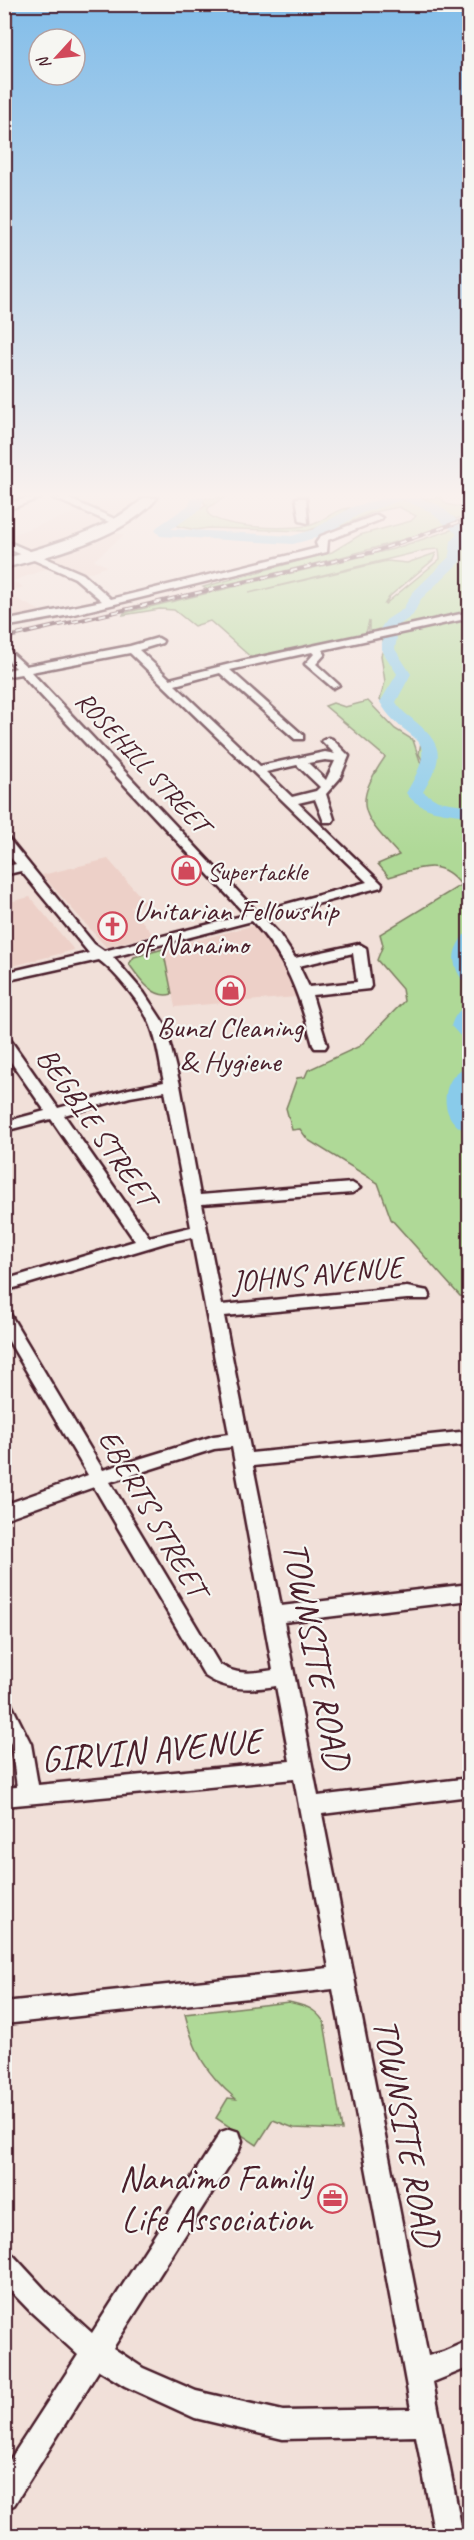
<svg xmlns="http://www.w3.org/2000/svg" width="474" height="2540" viewBox="0 0 474 2540" font-family="Caveat,sans-serif">
	<style>
		.built { fill: #edd0c8 }
		.green { fill: #afd997; stroke: #7c7c61; stroke-width: 1.5; fill-rule: evenodd }
		.lines { fill: none; stroke-linecap: round; stroke-linejoin: round }
		.river { fill: #89cbea; fill-rule: evenodd }
		.minor-casing { stroke: #4a1f2b; stroke-width: 5 }
		.major-casing { stroke: #4a1f2b; stroke-width: 5 }
		.minor { fill: #f6f6f2; fill-rule: evenodd }
		.major { fill: #f6f6f2; fill-rule: evenodd }
		.rail-casing { stroke: #4a1f2b; stroke-width: 4 }
		.rail { stroke: #f6f6f2; stroke-width: 2; stroke-dasharray: 7; stroke-linecap: butt }
		.labels { text-anchor: middle; stroke-width: 4.5; stroke-linejoin: round; paint-order: stroke }
		.far-street-label { font-size: 26px; fill: #4a1f2b; stroke: #f6f6f2 }
		.far-poi-label { font-size: 26px; fill: #4a1f2b; stroke: #f6f6f2; text-anchor: start }
		.poi-label { font-size: 30px; fill: #4a1f2b; stroke: #f6f6f2; text-anchor: start }
		.street-label { font-size: 30px; fill: #4a1f2b; stroke: #f6f6f2 }
		.near-street-label { font-size: 36px; fill: #4a1f2b; stroke: #f6f6f2 }
		.near-poi-label { font-size: 36px; fill: #4a1f2b; stroke: #f6f6f2; text-anchor: end }
	</style>
	<rect width="100%" height="100%" fill="#f1e0d9"/>
	<filter id="ink" filterUnits="userSpaceOnUse"><feTurbulence type="fractalNoise" baseFrequency=".0167" numOctaves="2"/><feDisplacementMap in="SourceGraphic" scale="12" xChannelSelector="R" yChannelSelector="G"/><feConvolveMatrix kernelMatrix="1 2 1 2 8 2 1 2 1" color-interpolation-filters="sRGB"/></filter>
	<g filter="url(#ink)">
		<!-- built -->
		<g class="built">
			<polygon points="73,498 141,498 132,507 101,526 32,550 5,537 92,507"/>
			<polygon points="112,531 124,535 94,560 107,566 86,574 45,556"/>
			<polygon points="31,560 49,568 13,581 23,587 5,593 45,613 5,620 4,569"/>
			<polygon points="108,859 145,902 131,907 153,935 106,947 42,875"/>
			<polygon points="30,897 74,950 5,968 5,903"/>
			<polygon points="255,925 282,956 297,997 175,1007 163,949"/>
		</g>
		<!-- green -->
		<g class="green">
			<path d="M199,498H223L208,508V514C225,529 284,529 307,526C322,524 333,509 349,508L340,516L329,521L331,523L307,531L208,528L196,530L177,526L175,522L207,505Z"/>
			<path d="M420,498H441L446,504L469,509V514L456,519C442,513 435,501 420,498Z"/>
			<path d="M399,499L426,505L449,524C370,553 288,570 206,589L203,587L332,552L360,535L411,521L416,516L399,507L374,512L330,531L359,512Z"/>
			<path d="M469,524V1297L460,1296L391,1219L378,1183L308,1140L300,1129L292,1130L286,1108L297,1078L305,1077L308,1070L360,1046L404,1001L402,989L377,960L383,945L380,934L461,885C440,856 418,869 389,877L378,864L399,855C363,815 351,806 385,757L325,706L333,703L345,707L368,701L395,729L413,740L421,764L425,766L419,754L421,742L416,735L400,723L380,699L385,682L381,655L385,645L379,634V629L369,632V621L365,637L254,660L210,621L194,626L174,610L160,609L123,615L124,613L393,549ZM439,549L440,559L384,605L390,596L433,560L436,553L407,563L387,561L249,593L426,550Z"/>
			<path d="M163,949L172,994C153,1000 139,978 129,964L134,957Z"/>
			<path d="M289,2002C305,2006 314,2007 324,2022L342,2130L294,2128L273,2120L257,2145L216,2118L228,2098L236,2099C206,2074 194,2052 185,2014Z"/>
		</g>
		<g class="lines">
			<!-- river -->
			<g class="river">
				<path d="M192,498H204L200,510L171,529L292,536L312,530L352,507L385,498H421L439,505L469,530L470,535L465,541L460,562L421,599L413,615L394,629L397,638L395,649L411,674L396,702C401,711 409,716 416,722C447,748 441,761 423,792L438,801L470,806V816C447,813 420,813 406,793C445,728 405,747 380,702L397,674L381,649L383,638L380,629L386,620L403,609L412,593L449,557L451,541L457,534L429,511L403,500L362,513L322,536L293,544L160,536L155,530L157,527L189,505Z"/>
				<path d="M470,934V983L463,981C451,964 451,952 464,935Z"/>
				<path d="M470,1005V1041L463,1039L451,1026C454,1016 459,1008 470,1005Z"/>
				<path d="M470,1066V1085L465,1100L470,1116V1132C437,1124 438,1074 470,1066Z"/>
			</g>
			<defs>
				<g id="minor">
					<polygon points="26,498 40,498 4,511 4,505"/>
					<polygon points="54,498 67,498 124,523 116,525"/>
					<polygon points="296,498 306,498 308,523 300,521"/>
					<polygon points="377,515 382,518 380,520 328,540 327,552 70,615 4,627 4,621 102,601 75,578 4,547 4,540 83,574 111,599 318,548 316,543 321,536"/>
					<path d="M470,612V618L322,650L325,654L316,664L339,685L333,688L305,664L314,654L312,652L230,670L303,735V739H295L220,673L175,685L260,766L325,752L335,754L322,741L328,738L332,739L349,756L340,778L326,794L334,819L332,822H324L315,799L298,803L382,884L381,887L264,918L279,934L295,958L359,944L366,948L371,986L369,989L312,995L327,1045L325,1048H315L313,1045C299,995 288,959 252,921L113,957L144,993L165,1025L180,1085L200,1195L352,1183L360,1188L352,1193L202,1204L222,1305L407,1287L428,1291L430,1295L428,1299H407L224,1316L251,1453L470,1431V1444L253,1466L281,1606L470,1584V1600L284,1622L318,1796L470,1778V1796L322,1814L428,2356L443,2352L470,2340V2367L433,2382L463,2536H435L416,2436L283,2439L195,2418L125,2386L99,2370L14,2505L4,2509V2469L78,2355L30,2311L4,2284V2251L13,2255L48,2293L92,2333L221,2132L230,2129L239,2132L242,2141L239,2150L113,2348L143,2368L196,2391L283,2411L411,2409L333,1989L4,2024V2002L329,1968L294,1779L4,1806V1788L17,1787L11,1744L4,1732V1702L11,1704L31,1744L38,1785L290,1761L276,1686C251,1690 227,1691 205,1676L94,1487L4,1519V1505L88,1475L4,1333V1312L10,1314L103,1470L214,1436L229,1434L192,1237L168,1242L4,1291V1280L135,1241L51,1119L4,1131V1122L45,1111L4,1052V1037L9,1038L58,1108L129,1089L164,1082C160,1064 158,1044 151,1026C144,1007 116,972 99,960L4,981V973L89,953L21,871L4,875V867L16,864L4,850V837L8,838L94,944L104,951L246,915L21,674L4,677V671L16,668L4,656V646L26,666L130,646L158,638L163,641L162,643L139,650L170,679L242,661ZM130,653L367,882L257,912L31,672ZM325,760L335,761L326,780L308,763ZM297,765L320,787L316,791L292,797L266,772ZM353,953L357,982L309,987L299,966ZM165,1091L191,1227L149,1237L64,1115L130,1097ZM232,1447L273,1670C254,1673 236,1676 219,1664L110,1482L214,1449Z"/>
				</g>
				<path id="major" d="M144,498H157C127,536 51,556 4,568V559C53,544 105,532 144,498Z"/>
			</defs>
			<!-- minor casing -->
			<use href="#minor" class="minor-casing"/>
			<!-- major casing -->
			<use href="#major" class="major-casing"/>
			<!-- minor -->
			<use href="#minor" class="minor"/>
			<!-- major -->
			<use href="#major" class="major"/>
			<defs>
				<polyline id="rail" points="4,638 373,552 470,518"/>
			</defs>
			<!-- rail casing -->
			<use href="#rail" class="rail-casing"/>
			<!-- rail -->
			<use href="#rail" class="rail"/>
		</g>
	</g>
	<!-- sky -->
	<linearGradient id="sky" x2="0" y2="1"><stop stop-color="#82bde9"/><stop offset="0.58" stop-color="#f9f1ee"/><stop offset="1" stop-color="#f9f1ee" stop-opacity="0"/></linearGradient>
	<rect width="474" height="853" fill="url(#sky)"/>
	<!-- icons -->
	<defs>
		<symbol id="shop-ring" viewBox="-11 -11 22 22"><circle r="9.5" fill="#f6f6f2" stroke="#d1495b" stroke-width="1.5"/><path d="M-5-2.5h2.3a2.7 3.5 0 0 1 5.4 0H5L5.5 6h-11ZM-1.5-2.5h3a1.5 2.3 0 0 0-3 0Z" fill="#d1495b"/></symbol>
		<symbol id="church-ring" viewBox="-11 -11 22 22"><circle r="9.5" fill="#f6f6f2" stroke="#d1495b" stroke-width="1.5"/><path d="M-1.2-6h2.4v3.5h3.3v2.4h-3.3V6h-2.4V-.1h-3.3v-2.4h3.3Z" fill="#d1495b"/></symbol>
		<symbol id="office-ring" viewBox="-11 -11 22 22"><circle r="9.5" fill="#f6f6f2" stroke="#d1495b" stroke-width="1.5"/><path d="M-6-3h4V-5.5h4V-3h4V5H-6ZM-1-4.5V-3h2v-1.5ZM-6 0V1H6V0Z" fill="#d1495b"/></symbol>
	</defs>
	<g fill-rule="evenodd">
		<use href="#shop-ring" x="170" y="854" width="33" height="33"/>
		<use href="#church-ring" x="96" y="910" width="33" height="33"/>
		<use href="#shop-ring" x="214" y="974" width="33" height="33"/>
		<use href="#office-ring" x="316" y="2182" width="33" height="33"/>
	</g>
	<g class="labels">
		<!-- far-street labels -->
		<g class="far-street-label">
			<text transform="translate(143 762) rotate(47)" y="9">ROSEHILL STREET</text>
		</g>
		<!-- far-poi labels -->
		<g class="far-poi-label">
			<text x="207" y="880">Supertackle</text>
		</g>
		<!-- poi labels -->
		<g class="poi-label">
			<text x="133" y="920">Unitarian Fellowship<tspan x="133" dy="34">of Nanaimo</tspan></text>
			<text x="230" y="1037" text-anchor="middle">Bunzl Cleaning<tspan x="230" dy="34">&amp; Hygiene</tspan></text>
		</g>
		<!-- street labels -->
		<g class="street-label">
			<text transform="translate(97 1127) rotate(55)" y="10">BEGBIE STREET</text>
			<text transform="translate(317 1274) rotate(-5)" y="10">JOHNS AVENUE</text>
			<text transform="translate(153 1513) rotate(60)" y="10">EBERTS STREET</text>
		</g>
		<!-- near-street labels -->
		<g class="near-street-label">
			<text transform="translate(318 1655) rotate(79)" y="13">TOWNSITE ROAD</text>
			<text transform="translate(151 1749) rotate(-5)" y="13">GIRVIN AVENUE</text>
			<text transform="translate(408 2132) rotate(79)" y="13">TOWNSITE ROAD</text>
		</g>
		<!-- near-poi labels -->
		<g class="near-poi-label">
			<text x="312" y="2190">Nanaimo Family<tspan x="312" dy="41">Life Association</tspan></text>
		</g>
	</g>
	<!-- margin -->
	<rect width="474" height="2540" fill="none" stroke="#f6f6f2" stroke-width="24"/>
	<rect x="12" y="12" width="450" height="2516" fill="none" stroke="#4a1f2b" stroke-width="2" filter="url(#ink)"/>
	<!-- north arrow -->
	<g transform="translate(57 57) rotate(243)"><circle r="28" fill="#f6f6f2" stroke="#b1a0a2" stroke-width="1.5"/>
	<path d="M0-4.5L10 22L0 15L-10 22Z" fill="#d1495b"/>
	<text y="-9" font-size="16" font-weight="bold" text-anchor="middle" fill="#4a1f2b">N</text>
	</g>
</svg>
